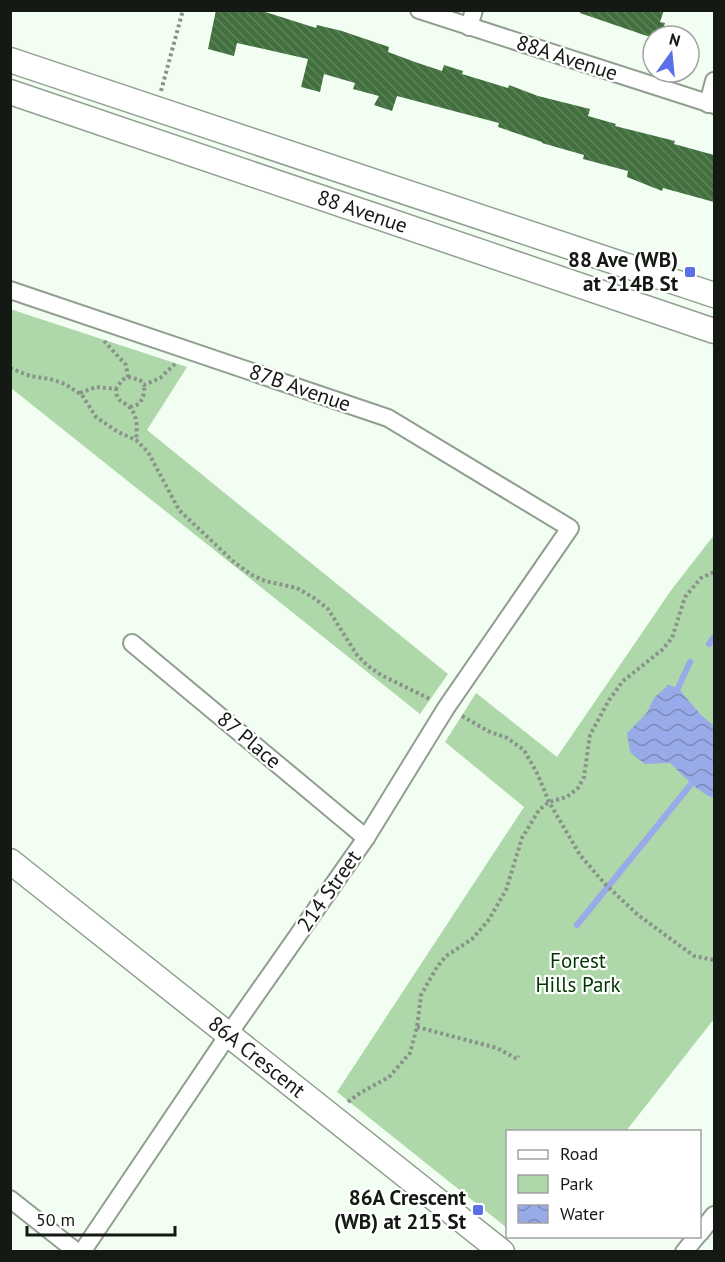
<svg xmlns="http://www.w3.org/2000/svg" width="725" height="1262" viewBox="0 0 725 1262" font-family="'PT Sans',sans-serif">
	<style>
		.green { fill: #aed7aa }
		.water { fill: url(#water-waves) }
		.lines { fill: none; stroke-linecap: round; stroke-linejoin: round }
		.stream { stroke: #98aae7; stroke-width: 6 }
		.building { fill: url(#building-back-hatch) }
		.street-casing { stroke: #919f90; stroke-width: 20 }
		.secondary-casing { stroke: #919f90; stroke-width: 27 }
		.path { stroke: #8a9389; stroke-width: 4; stroke-dasharray: 3 3; stroke-linecap: butt }
		.street { stroke: #fff; stroke-width: 16 }
		.secondary { stroke: #fff; stroke-width: 24 }
		.poi-dot { fill: #5970e6; stroke: #fff; stroke-width: 2 }
		.labels { text-anchor: middle; stroke-width: 4.5; stroke-linejoin: round; paint-order: stroke }
		.street-label { font-size: 21px; fill: #141913; stroke: #fff }
		.poi-label { font-size: 21px; font-weight: bold; fill: #141913; stroke: #fff; text-anchor: end }
		.park-label { font-size: 21px; fill: #003501; stroke: #fff }
	</style>
	<defs>
		<pattern id="water-waves" width="16" height="10" patternUnits="userSpaceOnUse" patternTransform="scale(1.5)"><rect width="16" height="10" fill="#98aae7"/><path d="M0 5q4-4 8 0t8 0" fill="none" stroke="#7b8aba"/></pattern>
		<pattern id="building-back-hatch" width="6" height="6" patternUnits="userSpaceOnUse" patternTransform="scale(1.5)"><rect width="6" height="6" fill="#416f3e"/><path d="M-1 5l2 2M0 0l6 6M5-1l2 2" fill="none" stroke="#5f825c"/></pattern>
	</defs>
	<rect width="100%" height="100%" fill="#f2fef1"/>
	<!-- green -->
	<g class="green">
		<polygon points="10,309 187,367 147,430 448,674 420,714 11,388"/>
		<polygon points="714,535 714,1019 626,1131 508,1132 507,1228 337,1092 524,807 445,742 476,693 557,757 672,589"/>
	</g>
	<!-- water -->
	<path class="water" d="M668,685L678,688L701,715L714,726V798C698,793 683,775 670,763L645,764L630,752L627,733L646,714L654,698Z"/>
	<g class="lines">
		<!-- stream -->
		<g class="stream">
			<polyline points="709,644 714,637"/>
			<polyline points="678,688 690,662"/>
			<polyline points="577,925 692,783"/>
		</g>
	</g>
	<!-- building -->
	<g class="building">
		<polygon points="216,10 259,10 316,28 317,25 342,31 389,47 388,52 415,62 442,71 444,65 463,71 462,74 508,88 509,85 538,96 590,109 588,116 616,124 615,126 675,141 674,144 714,155 714,202 663,188 662,191 627,177 628,171 583,159 584,155 542,143 542,142 498,127 499,123 397,96 392,111 374,105 379,96 353,89 355,83 324,74 320,92 301,87 308,59 237,43 234,56 208,49"/>
		<polygon points="580,10 664,10 660,22 665,23 661,36 647,36 580,13"/>
	</g>
	<g class="lines">
		<defs>
			<g id="street">
				<polyline points="419,10 714,105"/>
				<polyline points="469,27 474,10"/>
				<polyline points="708,104 714,81"/>
				<polyline points="10,290 388,418 570,528 446,708 366,838 228,1035 82,1252"/>
				<polyline points="132,643 366,838"/>
				<polyline points="10,1199 77,1252"/>
				<polyline points="700,1233 714,1215"/>
				<polyline points="684,1252 697,1236"/>
			</g>
			<g id="secondary">
				<polyline points="10,60 714,295"/>
				<path id="s1" d="M10,92L714,331"/>
				<path id="s2" d="M10,861L502,1252"/>
			</g>
		</defs>
		<!-- street casing -->
		<use href="#street" class="street-casing"/>
		<!-- secondary casing -->
		<use href="#secondary" class="secondary-casing"/>
		<!-- path -->
		<g class="path">
			<polyline points="161,91 183,10"/>
			<polyline points="104,341 126,365 128,377 122,380 116,389"/>
			<polyline points="10,368 30,376 50,379 65,384 82,395 96,417 118,432 136,440 148,452 179,510 235,563 252,575 265,581 297,588 314,598 328,609 357,655 368,666 381,675 432,700"/>
			<polyline points="128,377 140,380 144,385 160,378 175,364"/>
			<path d="M80,393L96,387L116,389C117,403 121,399 129,407C138,414 137,430 136,440"/>
			<path d="M130,407L139,404C143,398 145,393 144,385"/>
			<polyline points="462,716 488,731 507,738 524,750 538,775 549,802 580,855 605,884 638,915 694,956 714,960"/>
			<polyline points="417,1027 497,1048 517,1059 519,1056"/>
			<polyline points="348,1102 360,1093 389,1077 410,1053 417,1027 421,995 437,967 446,956 472,939 488,921 506,890 522,838 539,810 549,802 567,797 578,788 584,777 590,735 609,700 623,681 662,650 672,638 685,597 701,578 714,572"/>
		</g>
		<!-- street -->
		<use href="#street" class="street"/>
		<!-- secondary -->
		<use href="#secondary" class="secondary"/>
	</g>
	<!-- markers -->
	<g class="poi-dot">
		<rect x="684" y="266" width="12" height="12" rx="3"/>
		<rect x="472" y="1204" width="12" height="12" rx="3"/>
	</g>
	<g class="labels">
		<!-- street labels -->
		<g class="street-label">
			<text transform="translate(567 58) rotate(18)" y="7">88A Avenue</text>
			<text dy="7" stroke="none"><textPath href="#s1" startOffset="372">88 Avenue</textPath></text>
			<text transform="translate(300 388) rotate(19)" y="7">87B Avenue</text>
			<text transform="translate(249 740) rotate(40)" y="7">87 Place</text>
			<text transform="translate(329 891) rotate(-55)" y="7">214 Street</text>
			<text dy="7" stroke="none"><textPath href="#s2" startOffset="315">86A Crescent</textPath></text>
		</g>
		<!-- poi labels -->
		<g class="poi-label">
			<text x="678" y="267">88 Ave (WB)<tspan x="678" dy="24">at 214B St</tspan></text>
			<text x="466" y="1205">86A Crescent<tspan x="466" dy="24">(WB) at 215 St</tspan></text>
		</g>
		<!-- park labels -->
		<g class="park-label">
			<text x="578" y="968">Forest<tspan x="578" dy="24">Hills Park</tspan></text>
		</g>
	</g>
	<!-- border -->
	<rect width="725" height="1262" fill="none" stroke="#141913" stroke-width="24"/>
	<!-- legend -->
	<rect x="506" y="1130" width="195" height="108" fill="#ffffff" stroke="#a1a3a1" stroke-width="1.5"/>
	<rect x="518" y="1150" width="30" height="9" fill="#ffffff" stroke="#a1a3a1" stroke-width="1.5"/>
	<text x="560" y="1160" font-size="18" fill="#141913">Road</text>
	<rect x="518" y="1175" width="30" height="18" fill="#aed7aa" stroke="#a1a3a1" stroke-width="1.5"/>
	<text x="560" y="1190" font-size="18" fill="#141913">Park</text>
	<rect x="518" y="1205" width="30" height="18" fill="url(#water-waves)" stroke="#a1a3a1" stroke-width="1.5"/>
	<text x="560" y="1220" font-size="18" fill="#141913">Water</text>
	<!-- north arrow -->
	<g transform="translate(671 54) rotate(15)"><circle r="28" fill="#ffffff" stroke="#a1a3a1" stroke-width="1.5"/>
	<path d="M0-4.5L10 22L0 15L-10 22Z" fill="#5970e6"/>
	<text y="-9" font-size="16" font-weight="bold" text-anchor="middle" fill="#141913">N</text>
	</g>
	<!-- scale -->
	<path d="M27 1226v9h148v-9" fill="none" stroke="#141913" stroke-width="3"/>
	<text x="36" y="1226" font-size="18" fill="#141913" stroke="#ffffff" stroke-width="4.5" paint-order="stroke">50 m</text>
</svg>
